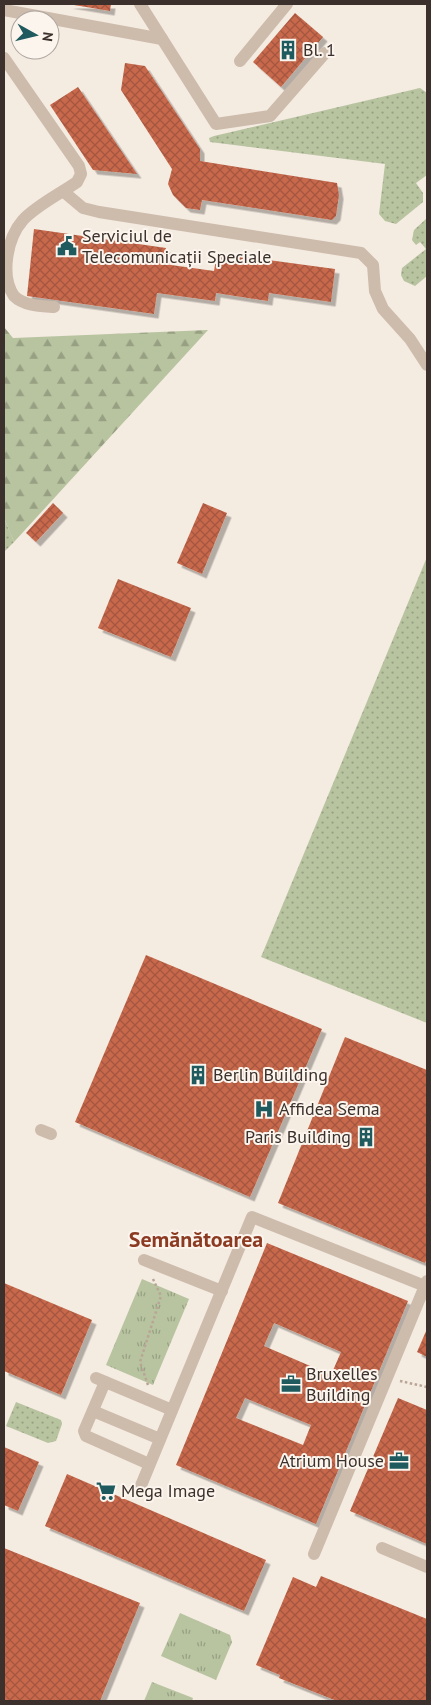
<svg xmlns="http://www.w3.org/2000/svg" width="431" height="1705" viewBox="0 0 431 1705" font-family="'PT Sans',sans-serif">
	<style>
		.grass { fill: url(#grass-dots) }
		.forest { fill: url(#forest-firs) }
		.park { fill: url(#park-tufts) }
		.building { fill: url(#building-cross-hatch); fill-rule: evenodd; filter: url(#shadow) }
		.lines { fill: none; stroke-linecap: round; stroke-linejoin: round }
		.path { stroke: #b9a596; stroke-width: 2.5; stroke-dasharray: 2.5 2.5; stroke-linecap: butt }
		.minor { stroke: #cdbbac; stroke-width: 12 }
		.labels { text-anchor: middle; stroke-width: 4; stroke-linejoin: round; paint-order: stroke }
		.poi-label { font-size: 18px; fill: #3b302b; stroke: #fbf5ee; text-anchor: start }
		.district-label { font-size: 22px; font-weight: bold; fill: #8c3b22; stroke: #fbf5ee }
	</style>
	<defs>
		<pattern id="grass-dots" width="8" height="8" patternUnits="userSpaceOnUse" patternTransform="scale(1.25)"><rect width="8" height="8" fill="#b8c4a0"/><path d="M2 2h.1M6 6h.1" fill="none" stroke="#97a083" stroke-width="1.8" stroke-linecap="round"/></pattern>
		<pattern id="forest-firs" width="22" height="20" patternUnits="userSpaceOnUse" patternTransform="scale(1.25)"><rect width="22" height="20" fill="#b8c4a0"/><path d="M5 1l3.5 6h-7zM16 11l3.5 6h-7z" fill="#97a083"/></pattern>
		<pattern id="park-tufts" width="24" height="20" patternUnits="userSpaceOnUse" patternTransform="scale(1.25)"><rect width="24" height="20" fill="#b8c4a0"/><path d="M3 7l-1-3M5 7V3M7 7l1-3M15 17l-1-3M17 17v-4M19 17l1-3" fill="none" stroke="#97a083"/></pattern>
		<pattern id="building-cross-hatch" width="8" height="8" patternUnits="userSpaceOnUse" patternTransform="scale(1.25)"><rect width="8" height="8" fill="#c8694b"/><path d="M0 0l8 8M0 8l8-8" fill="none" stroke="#a4573f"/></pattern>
		<filter id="shadow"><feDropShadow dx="4.5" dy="4.5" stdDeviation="0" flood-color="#0004"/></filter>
	</defs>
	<rect width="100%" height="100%" fill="#f4ebe1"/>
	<!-- grass -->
	<g class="grass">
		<polygon points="420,88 427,93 427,175 416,183 423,193 423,202 396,224 385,221 379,214 385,164 210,142 209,138 214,136"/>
		<polygon points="427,218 427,276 415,286 404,281 401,275 402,268 426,249 420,242 416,245 412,240 414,230"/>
		<polygon points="4,518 14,542 4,552"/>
		<polygon points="427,557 427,1023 261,957"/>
		<polygon points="16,1402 61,1420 62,1424 56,1441 48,1443 6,1426"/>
	</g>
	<!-- forest -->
	<polygon class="forest" points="4,327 13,338 208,330 14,542 4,518"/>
	<!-- park -->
	<g class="park">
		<polygon points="142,1279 189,1299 153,1385 106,1365"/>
		<polygon points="180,1613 230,1635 232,1642 216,1680 161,1656"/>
		<polygon points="152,1682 193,1698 192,1701 144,1701"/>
	</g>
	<!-- building -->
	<g class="building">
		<polygon points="68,4 111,4 110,11"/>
		<polygon points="295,13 323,37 281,87 253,62"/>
		<polygon points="125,63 145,66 200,149 200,161 337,183 339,195 336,216 332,220 202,200 200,210 186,208 173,195 168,184 172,169 121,90"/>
		<polygon points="78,87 137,174 93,170 50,105"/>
		<polygon points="34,229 166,248 164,264 214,271 217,253 335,269 331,302 269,293 268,301 216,293 215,301 157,293 154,314 27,296"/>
		<polygon points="53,503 63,513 36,542 26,533"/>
		<polygon points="203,503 227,513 202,574 177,563"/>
		<polygon points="118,579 191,608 171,657 98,628"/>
		<polygon points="146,955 322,1029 250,1197 75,1122"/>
		<polygon points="345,1037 427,1070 427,1258 425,1263 278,1203"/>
		<path d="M267,1243L408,1301L316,1524L176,1465ZM274,1323L341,1352L331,1375L264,1346ZM245,1398L311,1425L303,1445L236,1418Z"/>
		<polygon points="4,1283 92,1320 61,1395 4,1371"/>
		<polygon points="427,1329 427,1357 417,1352"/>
		<polygon points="398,1398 427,1410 427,1544 350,1511"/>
		<polygon points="4,1447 39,1462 18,1511 4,1505"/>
		<polygon points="67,1474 266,1560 244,1611 45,1526"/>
		<polygon points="4,1548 140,1603 100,1701 4,1701"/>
		<polygon points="321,1576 427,1619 427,1701 337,1701 279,1678 280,1675 256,1665 293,1577 316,1587"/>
	</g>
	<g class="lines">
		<!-- path -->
		<g class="path">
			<polyline points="400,1381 427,1387"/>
			<polyline points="148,1385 140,1362 161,1296 153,1279"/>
		</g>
		<!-- minor -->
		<g class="minor">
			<polyline points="140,4 216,124 270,116 325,53"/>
			<polyline points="4,10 162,39"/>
			<path d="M4,58L79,166L81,174L77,182C60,194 37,205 23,220C7,238 0,276 14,296C24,306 41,306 54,307"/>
			<polyline points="240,61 287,4"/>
			<polyline points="64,192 83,208 99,212 361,253 373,265 375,291 383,309 410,339 427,365"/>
			<polyline points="41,1130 51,1134"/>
			<polyline points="144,1260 222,1291"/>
			<polyline points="96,1378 172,1410"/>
			<polyline points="105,1382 84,1431 86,1436 149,1464"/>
			<polyline points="93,1411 160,1439"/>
			<polyline points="140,1488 252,1217 425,1286"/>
			<polyline points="382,1548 427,1567"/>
			<polyline points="314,1554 427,1281"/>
		</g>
	</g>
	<!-- icons -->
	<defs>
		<symbol id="building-bare" viewBox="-9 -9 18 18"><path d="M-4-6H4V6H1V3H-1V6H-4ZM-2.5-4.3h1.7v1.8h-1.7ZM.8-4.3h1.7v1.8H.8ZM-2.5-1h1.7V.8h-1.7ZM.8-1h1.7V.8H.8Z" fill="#1f5a5e" stroke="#fbf5ee" stroke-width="2.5" paint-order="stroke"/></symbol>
		<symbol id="civic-bare" viewBox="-9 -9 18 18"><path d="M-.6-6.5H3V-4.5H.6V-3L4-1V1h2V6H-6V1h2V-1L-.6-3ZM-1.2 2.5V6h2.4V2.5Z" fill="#1f5a5e" stroke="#fbf5ee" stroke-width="2.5" paint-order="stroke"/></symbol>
		<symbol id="hospital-bare" viewBox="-9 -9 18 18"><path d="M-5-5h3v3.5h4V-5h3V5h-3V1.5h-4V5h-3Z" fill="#1f5a5e" stroke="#fbf5ee" stroke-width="2.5" paint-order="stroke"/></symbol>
		<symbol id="office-bare" viewBox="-9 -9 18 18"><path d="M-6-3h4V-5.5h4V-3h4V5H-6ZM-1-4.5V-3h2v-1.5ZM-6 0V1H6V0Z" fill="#1f5a5e" stroke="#fbf5ee" stroke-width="2.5" paint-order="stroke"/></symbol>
		<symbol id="supermarket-bare" viewBox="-9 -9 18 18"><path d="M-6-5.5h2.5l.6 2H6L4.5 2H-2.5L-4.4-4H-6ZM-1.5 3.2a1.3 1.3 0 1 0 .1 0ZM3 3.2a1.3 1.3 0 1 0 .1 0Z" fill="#1f5a5e" stroke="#fbf5ee" stroke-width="2.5" paint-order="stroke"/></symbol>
	</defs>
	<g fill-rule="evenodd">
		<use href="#building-bare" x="274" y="36" width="28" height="28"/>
		<use href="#civic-bare" x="53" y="232" width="28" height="28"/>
		<use href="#building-bare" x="184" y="1061" width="28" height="28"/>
		<use href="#hospital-bare" x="250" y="1095" width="28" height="28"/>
		<use href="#building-bare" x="352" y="1123" width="28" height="28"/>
		<use href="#office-bare" x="277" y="1370" width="28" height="28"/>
		<use href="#office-bare" x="385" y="1447" width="28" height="28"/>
		<use href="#supermarket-bare" x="92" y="1477" width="28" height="28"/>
	</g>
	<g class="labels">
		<!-- poi labels -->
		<g class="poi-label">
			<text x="303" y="56">Bl. 1</text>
			<text x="82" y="242">Serviciul de<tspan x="82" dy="21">Telecomunicații Speciale</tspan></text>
			<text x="213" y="1081">Berlin Building</text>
			<text x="279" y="1115">Affidea Sema</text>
			<text x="351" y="1143" text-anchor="end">Paris Building</text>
			<text x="306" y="1380">Bruxelles<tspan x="306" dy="21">Building</tspan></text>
			<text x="384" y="1467" text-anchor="end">Atrium House</text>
			<text x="121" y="1497">Mega Image</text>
		</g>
		<!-- district labels -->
		<g class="district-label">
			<text x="196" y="1247">Semănătoarea</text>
		</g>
	</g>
	<!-- border -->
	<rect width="431" height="1705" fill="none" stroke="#3b302b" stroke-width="10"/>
	<!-- north arrow -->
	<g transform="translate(35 35) rotate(98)"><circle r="24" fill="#fbf5ee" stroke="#aea6a0"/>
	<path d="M0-4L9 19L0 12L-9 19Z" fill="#1f5a5e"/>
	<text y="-8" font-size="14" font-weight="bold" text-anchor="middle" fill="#3b302b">N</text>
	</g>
</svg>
